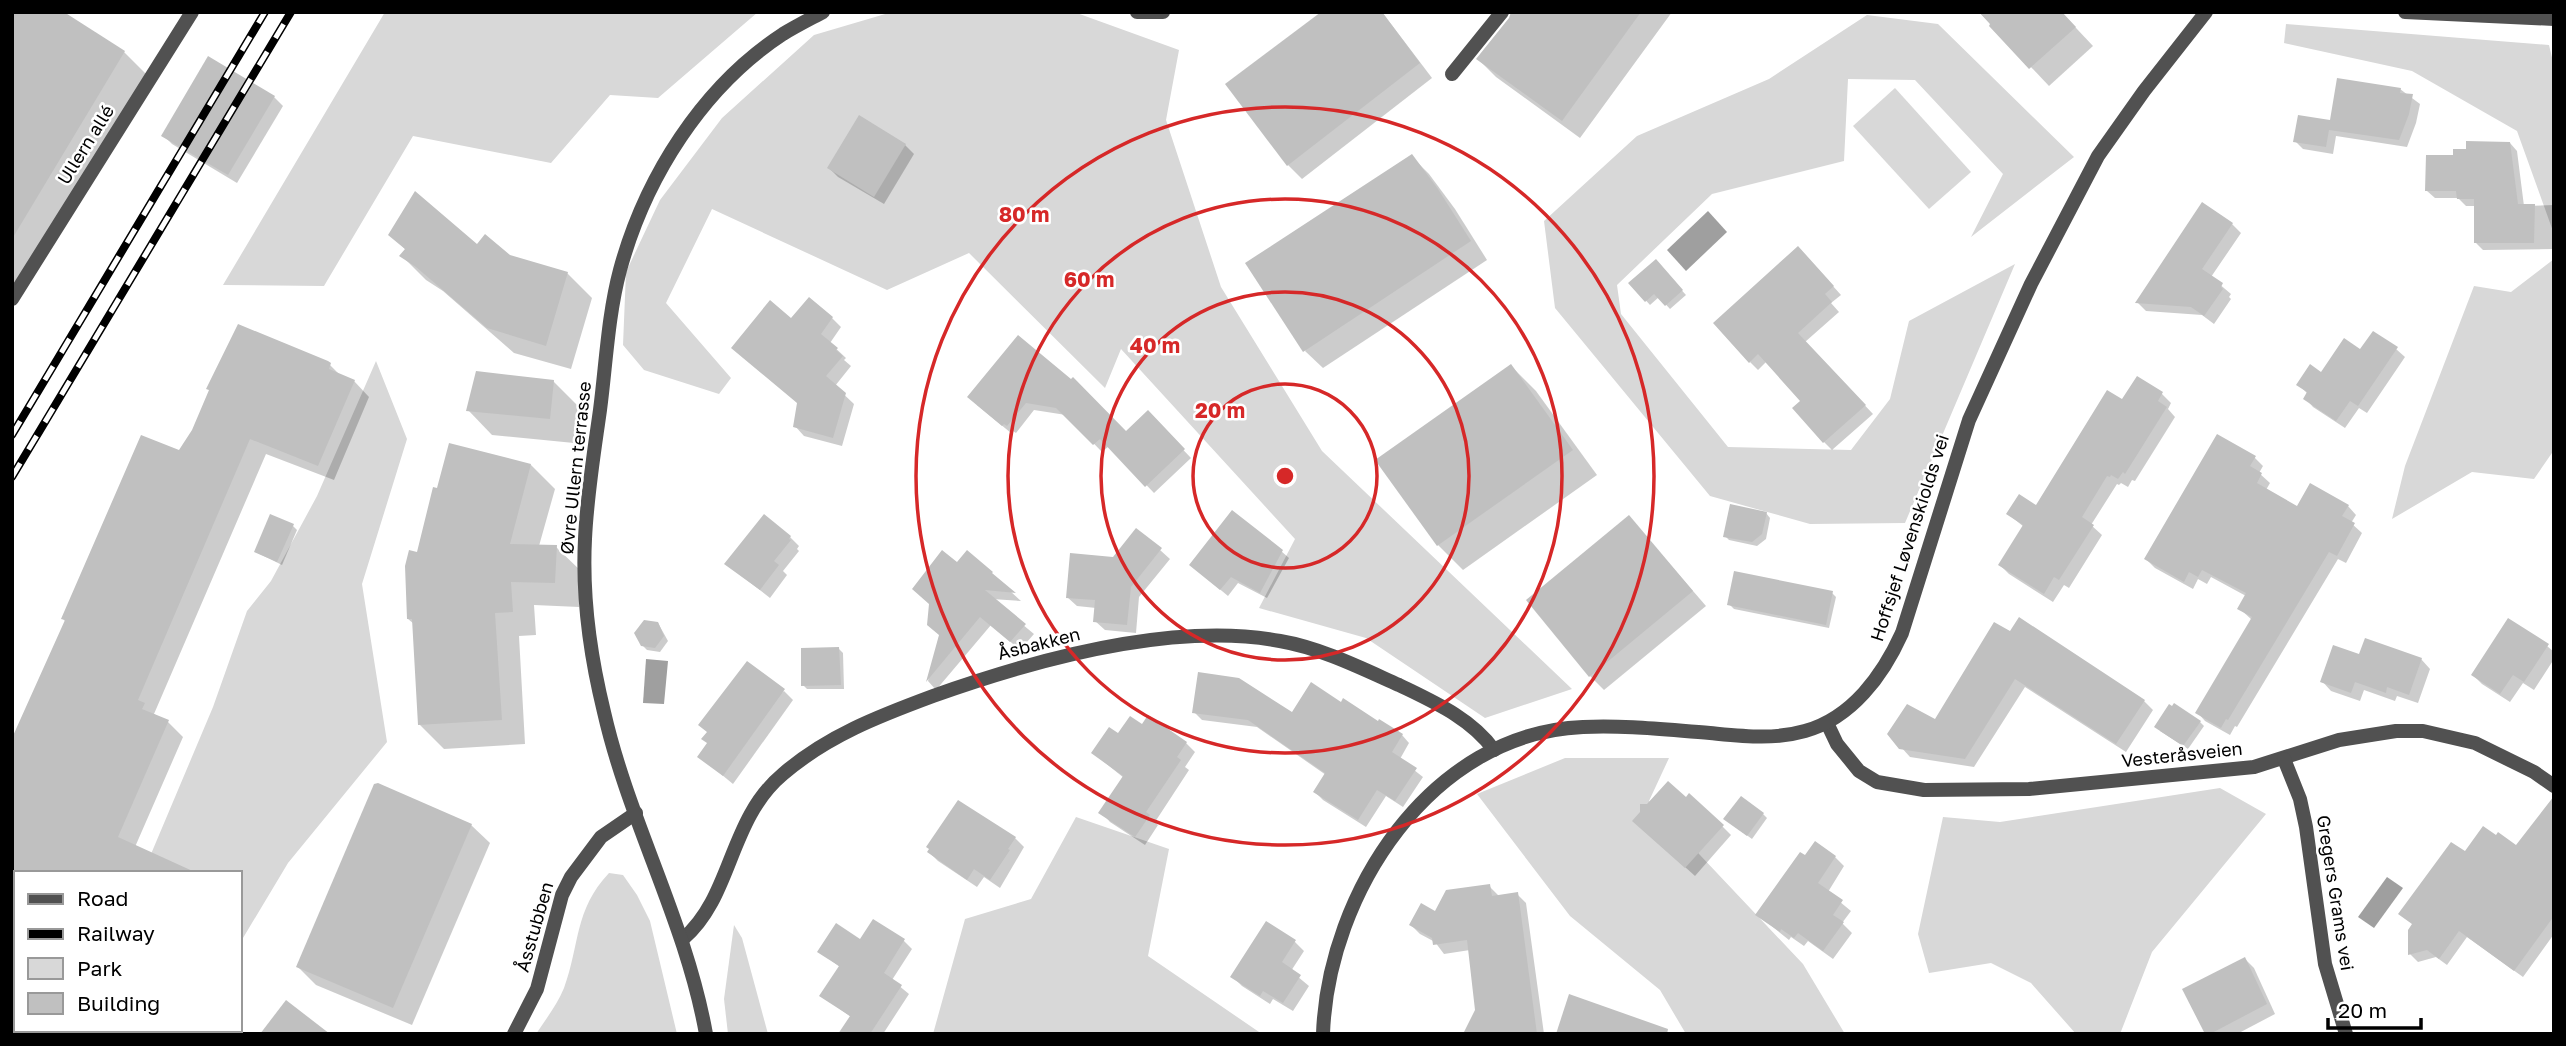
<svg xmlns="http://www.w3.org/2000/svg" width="2566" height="1046" viewBox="0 0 2566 1046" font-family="'Golos Text',sans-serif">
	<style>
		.green { fill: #d8d8d8 }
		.water { fill: #9f9f9f }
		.shadow { fill: #0003 }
		.building { fill: #c0c0c0 }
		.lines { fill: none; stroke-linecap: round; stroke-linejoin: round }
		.minor { stroke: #515151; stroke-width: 14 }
		.tertiary { stroke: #515151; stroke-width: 14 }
		.rail-casing { stroke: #000; stroke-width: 8 }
		.rail { stroke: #fff; stroke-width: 5; stroke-dasharray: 16; stroke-linecap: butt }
		.ring { fill: none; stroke: #d62828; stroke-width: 3.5 }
		.labels { text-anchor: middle; stroke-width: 5; stroke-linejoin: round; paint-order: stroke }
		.street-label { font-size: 18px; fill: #000; stroke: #fff }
		.centre { fill: #d62828; stroke: #fff; stroke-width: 3.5 }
		.ring-label { font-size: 21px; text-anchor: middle; font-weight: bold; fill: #d62828; stroke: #fff; stroke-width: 5; stroke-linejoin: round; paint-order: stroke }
	</style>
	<rect width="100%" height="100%" fill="#fff"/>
	<!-- green -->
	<g class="green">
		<polygon points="385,12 758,12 658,98 610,95 551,163 413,136 324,286 223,285"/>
		<polygon points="892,12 1074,12 1179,50 1166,120 1221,287 1322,451 1572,689 1485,718 1366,638 1259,608 1295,539 1121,349 1105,388 969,253 887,290 712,209 666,303 731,378 719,394 644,370 623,345 626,272 660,200 722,118 814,35"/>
		<polygon points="1867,15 1938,24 2074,157 1971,237 2003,174 1915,80 1848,79 1844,161 1712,194 1617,285 1621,314 1728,447 1851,450 1890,399 1909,321 2015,264 1905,523 1810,524 1710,496 1555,308 1544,221 1637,136 1769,79"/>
		<polygon points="2286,24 2549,45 2554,66 2554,234 2517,131 2412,71 2284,43"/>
		<polygon points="1895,88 1971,172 1929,209 1853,126"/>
		<polygon points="2554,259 2554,450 2534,479 2472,472 2392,519 2405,466 2474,286 2511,292"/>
		<polygon points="376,361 407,439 362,584 387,742 288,863 240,943 240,873 143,873 213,707 247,611 271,581 317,496"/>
		<polygon points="1565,758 1669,758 1649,801 1803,964 1845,1034 1686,1034 1660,990 1570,916 1477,794"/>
		<polygon points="2220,788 2266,814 2152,952 2120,1034 2076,1034 2031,983 1991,963 1929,973 1918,934 1943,817 2000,822"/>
		<polygon points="1076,817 1169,849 1148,956 1262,1034 933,1034 965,919 1031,899"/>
		<path d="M609,873L623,875L637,895L650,921L677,1034H536C546,1019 557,1005 564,988C580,945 574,910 609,873Z"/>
		<polygon points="734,925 742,938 768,1034 728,1034 724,999"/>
	</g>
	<!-- water -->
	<g class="water">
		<polygon points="1708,211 1727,232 1686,271 1667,250"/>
		<polygon points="646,659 668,661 664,704 643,703"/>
		<polygon points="2387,877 2403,888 2374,928 2358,917"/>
	</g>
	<!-- shadow -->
	<g class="shadow">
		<polygon points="1382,12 1432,78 1302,179 1288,165"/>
		<polygon points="1512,12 1672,12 1580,138 1496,77 1478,59 1511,19"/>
		<polygon points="1979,12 2061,12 2093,46 2049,86"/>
		<polygon points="12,14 124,52 149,77 12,304"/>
		<polygon points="2400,89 2420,104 2416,123 2407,147 2336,136 2333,154 2303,149 2295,141"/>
		<polygon points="274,97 283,106 237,183 172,144 163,135"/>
		<polygon points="2510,143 2517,151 2524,206 2554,205 2554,249 2483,250 2476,243 2476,206 2466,206 2458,198 2435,198 2427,191 2455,157"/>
		<polygon points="905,145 914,154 884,204 838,177 829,168"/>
		<polygon points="1411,156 1429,174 1455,209 1487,260 1323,368 1305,351"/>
		<polygon points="2232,224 2241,233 2211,277 2231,294 2229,297 2231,299 2214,324 2202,315 2146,311 2138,303"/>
		<polygon points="390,234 477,246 567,273 592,298 571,369 514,353 443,291 426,280 402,256 406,250"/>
		<polygon points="1806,256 1841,295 1831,303 1839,312 1805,342 1873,414 1832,450 1824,442 1802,401 1767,361 1758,370 1750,362"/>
		<polygon points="1656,262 1686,295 1670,309 1659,297 1650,305 1631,284"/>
		<polygon points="832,318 841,327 830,343 846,358 844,360 851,366 835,386 854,404 842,446 804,436 795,426 799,404 792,320"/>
		<polygon points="1018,338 1126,433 1148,413 1191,458 1154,493 1109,446 1102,452 1066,415 1034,410 1016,433 1013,431 1011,433 977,405"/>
		<polygon points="2396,349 2405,357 2367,413 2359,408 2345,428 2313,407 2305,398 2308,394 2299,385 2361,351"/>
		<polygon points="327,362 340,375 354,381 369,397 334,480 266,454 154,714 168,722 183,737 135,847 16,873 16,1030 42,1030 40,1034 20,1034 12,1030 12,795 66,622 63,619 179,452"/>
		<polygon points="1511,366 1536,391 1597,475 1463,570 1438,545"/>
		<polygon points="2137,378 2162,394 2171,403 2168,409 2175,417 2135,481 2132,480 2128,487 2121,483 2119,485 2117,484 2091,525 2102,535 2069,588 2064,585 2053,602 2009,574 2000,565 2024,527 2008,514 2037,507 2123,402"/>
		<polygon points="553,381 578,406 574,443 492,435 468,410"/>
		<polygon points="2254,457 2263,466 2259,473 2270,483 2266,490 2298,508 2348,506 2356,515 2351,523 2362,533 2346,563 2338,559 2237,727 2235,726 2230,735 2205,721 2197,712 2252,620 2239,608 2246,596 2211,577 2207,584 2198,579 2193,589 2155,568 2146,559"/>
		<polygon points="531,465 555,489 539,546 556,547 581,571 579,607 534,605 536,635 519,636 525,744 444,749 419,724 414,624 408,619 418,554 438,490"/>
		<polygon points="1766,513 1770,518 1766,539 1757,546 1729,540 1725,536"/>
		<polygon points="1629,517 1706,606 1604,690 1590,676"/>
		<polygon points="293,526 297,530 282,565 256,552"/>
		<polygon points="790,537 799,546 797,549 799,551 783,571 787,575 770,598 726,564"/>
		<polygon points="1160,550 1170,559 1139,597 1136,633 1105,630 1095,621 1096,608 1077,606 1067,597 1114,559"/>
		<polygon points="1281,551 1289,558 1267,598 1238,583 1228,596 1199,572"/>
		<polygon points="967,552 1021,601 992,599 1034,634 1020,650 991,625 936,690 928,681 957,565"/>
		<polygon points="1832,593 1836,597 1829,628 1734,609 1729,604"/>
		<polygon points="658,623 668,641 660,652 647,650 642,645"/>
		<polygon points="1995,624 2144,701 2153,710 2126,752 2025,687 1974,767 1910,757 1901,747 1936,721"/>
		<polygon points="2547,646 2554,652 2554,659 2534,690 2523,683 2510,702 2482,684 2473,675"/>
		<polygon points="839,649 843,653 844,689 807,689 803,685"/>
		<polygon points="2360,656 2421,659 2430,669 2418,703 2397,696 2395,701 2364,690 2360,701 2331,691 2322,681"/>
		<polygon points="784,691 793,700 733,784 699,756 708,744"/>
		<polygon points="1194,712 1292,714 1402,735 1409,743 1400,759 1423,777 1403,807 1386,796 1366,827 1323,800 1315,792 1326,775 1257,727 1202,720"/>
		<polygon points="2200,722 2204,726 2188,749 2160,731"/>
		<polygon points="1143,726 1186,743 1195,752 1185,767 1189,770 1155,822 1158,825 1145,845 1110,822 1101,812 1124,778 1093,753 1119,736"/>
		<polygon points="404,795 471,825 490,843 412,1025 316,985 298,967"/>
		<polygon points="1763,814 1767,818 1752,839 1730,823"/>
		<polygon points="2554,816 2554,934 2523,977 2467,937 2447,965 2436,957 2418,962 2410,954 2465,853 2516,847"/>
		<polygon points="1722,826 1731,835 1695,876 1644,830"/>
		<polygon points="1015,838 1024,847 1000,888 984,877 977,887 938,861 929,852"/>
		<polygon points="1805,857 1835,857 1844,866 1828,892 1851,911 1842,923 1852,933 1833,959 1808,941 1804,946 1791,937 1789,940 1758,915"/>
		<polygon points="1489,886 1499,896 1517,894 1526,903 1544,1034 1509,1034 1470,950 1444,954 1435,942 1420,934 1411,925"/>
		<polygon points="874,921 904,941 912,949 892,980 909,994 883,1034 840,1034 851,1017 822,996 840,967 820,952 861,941"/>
		<polygon points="1267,923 1295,942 1304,951 1291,971 1309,986 1293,1011 1273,999 1270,1004 1242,986 1233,977"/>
		<polygon points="2245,959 2254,968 2275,1014 2237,1034 2207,1034"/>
	</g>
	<!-- building -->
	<g class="building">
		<polygon points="12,12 64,12 125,51 12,239"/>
		<polygon points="1321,12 1382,12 1420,63 1287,166 1225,84"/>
		<polygon points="1511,12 1641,12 1562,121 1476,59 1509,18"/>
		<polygon points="1979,12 2062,12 2076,27 2029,69 1989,26 1990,24"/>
		<polygon points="208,56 275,96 228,175 161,136"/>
		<polygon points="2337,78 2401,88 2400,93 2413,94 2409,114 2399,140 2329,130 2326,147 2293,142 2298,115 2330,120"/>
		<polygon points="859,115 906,144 874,197 827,168"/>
		<polygon points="2466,141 2510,142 2518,204 2535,204 2534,243 2474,243 2474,199 2457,199 2456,191 2425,191 2426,155 2453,155 2453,149 2466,149"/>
		<polygon points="1412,154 1438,189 1471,241 1303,352 1245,263"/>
		<polygon points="415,191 477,244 485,234 510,255 568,272 546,346 487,328 416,267 399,256 405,249 388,235"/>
		<polygon points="2202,202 2233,223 2202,269 2223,283 2221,287 2223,289 2204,316 2191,307 2135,303"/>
		<polygon points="1798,246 1834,286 1825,294 1832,302 1798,333 1866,405 1823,443 1792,408 1800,401 1758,354 1749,363 1713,323"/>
		<polygon points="1656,259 1683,290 1665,306 1654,294 1645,302 1628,283"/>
		<polygon points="809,297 833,317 821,334 838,348 836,350 843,356 826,376 846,393 833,438 793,427 797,403 731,348 770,300 791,318"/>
		<polygon points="238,324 328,361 331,363 329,369 355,380 318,466 250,439 138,700 145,703 142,709 169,720 118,837 197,873 12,873 12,738 65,620 61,619 141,435 179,450 192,430 209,390 206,389"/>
		<polygon points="2373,331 2398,347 2358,406 2350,401 2336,421 2303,399 2307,392 2296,385 2310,364 2321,372 2344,338 2360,349"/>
		<polygon points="1018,335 1071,379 1073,377 1126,431 1148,410 1185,449 1145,487 1100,439 1093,445 1056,408 1026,403 1007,426 1004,424 1002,426 967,397"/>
		<polygon points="1511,364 1573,450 1437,546 1375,460"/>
		<polygon points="476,371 554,380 550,419 466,411"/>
		<polygon points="2137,376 2163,392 2158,401 2167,407 2125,474 2123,472 2118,479 2111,475 2110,477 2107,476 2082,517 2094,525 2059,580 2054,577 2044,594 1998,565 2023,525 2006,514 2019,494 2036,505 2107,390 2122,399"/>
		<polygon points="2217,434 2256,456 2250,466 2262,473 2257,483 2297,506 2310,483 2349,505 2342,516 2355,523 2337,556 2329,552 2228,720 2226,719 2221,728 2195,713 2252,617 2237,609 2246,593 2202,570 2198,577 2189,572 2184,582 2144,559"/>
		<polygon points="449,443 531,464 510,544 557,545 555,583 511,582 513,612 495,613 502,720 418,725 412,619 407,619 405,566 409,550 417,552 433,487 437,488"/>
		<polygon points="1730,504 1767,512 1762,534 1752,542 1723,537"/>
		<polygon points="1232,510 1283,550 1260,593 1231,577 1220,590 1189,565"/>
		<polygon points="270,514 294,524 277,562 254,552"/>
		<polygon points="764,514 791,536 789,539 791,540 774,561 779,565 760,590 724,564"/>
		<polygon points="1629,515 1693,591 1589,677 1526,600"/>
		<polygon points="1136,528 1162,548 1131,587 1127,625 1093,622 1095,600 1066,598 1070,553 1113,557"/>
		<polygon points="942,550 957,562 967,550 993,572 992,573 1016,593 985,590 1026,624 1010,642 980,617 926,682 939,635 927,625 929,604 912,589"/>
		<polygon points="1734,571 1833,591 1826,625 1727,605"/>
		<polygon points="2019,617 2145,700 2116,744 2015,679 1965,759 1899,749 1887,734 1907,704 1935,719 1994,622 2010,631"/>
		<polygon points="2508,618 2549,644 2524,682 2513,675 2500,694 2471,675"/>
		<polygon points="644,620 658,622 664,636 655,648 641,646 634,633"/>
		<polygon points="2365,638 2422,658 2409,695 2387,687 2386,693 2355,682 2351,693 2320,682 2333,645 2359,654"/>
		<polygon points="839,647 841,685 801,686 801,648"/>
		<polygon points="747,661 785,689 723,776 697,757 707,743 701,739 707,732 698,725"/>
		<polygon points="1198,672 1239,678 1292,712 1311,682 1341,702 1343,698 1378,721 1379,719 1403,734 1392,752 1417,768 1395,801 1377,790 1358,820 1313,792 1325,773 1248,720 1192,713"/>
		<polygon points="2174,703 2201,721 2183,746 2154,727 2169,704 2172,706"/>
		<polygon points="1148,715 1187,742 1177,757 1181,760 1146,812 1150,815 1135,837 1098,813 1123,776 1091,753 1109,727 1118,733 1130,716 1142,724"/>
		<polygon points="1668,781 1686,797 1689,793 1724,825 1685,868 1632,821 1640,812 1640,804 1647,804"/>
		<polygon points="378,783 472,824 393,1008 296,967 374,784"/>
		<polygon points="1741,796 1764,813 1747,836 1723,819"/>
		<polygon points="2554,796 2554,916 2514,971 2459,931 2439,959 2427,950 2408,955 2408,930 2412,924 2398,914 2451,842 2465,851 2483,826 2496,835 2498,832 2516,845"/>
		<polygon points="958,800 1016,837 1008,849 1010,850 990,880 974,869 967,880 927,852 929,849 926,847"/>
		<polygon points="1815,841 1836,856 1818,883 1843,900 1833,915 1844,922 1823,951 1798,933 1794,938 1781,929 1780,932 1755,915 1800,852 1805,855"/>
		<polygon points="1490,884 1492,896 1518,892 1537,1034 1463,1034 1475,1010 1467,940 1433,945 1432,938 1409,925 1421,903 1435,911 1446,890"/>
		<polygon points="873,919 905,939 884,973 902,985 870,1034 838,1034 850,1016 819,996 839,966 817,952 836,923 860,939"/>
		<polygon points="1266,921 1296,940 1282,962 1301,975 1283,1003 1263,991 1260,996 1230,977"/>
		<polygon points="2245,957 2267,1004 2210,1034 2205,1034 2182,989"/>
		<polygon points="1569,994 1668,1029 1667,1034 1556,1034"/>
		<polygon points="286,1000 330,1034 260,1034"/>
	</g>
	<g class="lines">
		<!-- minor -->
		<g class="minor">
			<polyline points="1137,12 1163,12"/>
			<polyline points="2405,12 2554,19"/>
			<polyline points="1452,74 1502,12"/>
			<polyline points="12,299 192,12"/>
			<polyline points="1827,723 1837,744 1859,771 1877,782 1924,790 2029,789 2254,767 2339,740 2396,731 2423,731 2475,743 2534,772 2554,786"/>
			<polyline points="2284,759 2300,799 2306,827 2325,964 2346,1034"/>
			<path d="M683,939C733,896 728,820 783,774C827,736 879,716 933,696C1034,660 1172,621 1280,641C1321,648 1361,668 1399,685C1434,702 1471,718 1494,750"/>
			<polyline points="514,1034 537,989 562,895 571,877 601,837 636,813"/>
			<path d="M706,1034C686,922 629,822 604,712C590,655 582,597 585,539C587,495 594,453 600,410C606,364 608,315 620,270C645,178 702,87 783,34C796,26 810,19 823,12"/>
		</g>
		<!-- tertiary -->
		<path class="tertiary" d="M1323,1034C1328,893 1431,733 1583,727C1626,725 1668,730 1710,733C1742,736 1774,740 1805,731C1852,718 1883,675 1902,633L1969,420L2031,284L2098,156L2144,91L2206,12"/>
		<defs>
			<g id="rail">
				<polyline points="12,435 265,12"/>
				<polyline points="12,477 291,12"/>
			</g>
		</defs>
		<!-- rail casing -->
		<use href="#rail" class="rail-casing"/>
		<!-- rail -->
		<use href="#rail" class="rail"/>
	</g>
	<!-- distance rings -->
	<g class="ring">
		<circle cx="1285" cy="476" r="92"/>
		<circle cx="1285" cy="476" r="184"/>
		<circle cx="1285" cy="476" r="277"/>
		<circle cx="1285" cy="476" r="369"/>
	</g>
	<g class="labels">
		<!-- street labels -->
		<g class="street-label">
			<text transform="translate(86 145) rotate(-58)" y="6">Ullern allé</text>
			<text transform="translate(576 468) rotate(-84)" y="6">Øvre Ullern terrasse</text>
			<text transform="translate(1910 538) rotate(-72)" y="6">Hoffsjef Løvenskiolds vei</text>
			<text transform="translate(1039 644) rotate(-14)" y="6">Åsbakken</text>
			<text transform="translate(2182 755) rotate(-6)" y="6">Vesteråsveien</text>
			<text transform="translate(2335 893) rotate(81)" y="6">Gregers Grams vei</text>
			<text transform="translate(535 927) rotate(-74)" y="6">Åsstubben</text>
		</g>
	</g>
	<circle cx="1285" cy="476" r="10" class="centre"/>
	<g class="ring-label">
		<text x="1024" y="222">80 m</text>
		<text x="1089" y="287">60 m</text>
		<text x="1155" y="353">40 m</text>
		<text x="1220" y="418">20 m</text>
	</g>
	<!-- border -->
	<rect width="2566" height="1046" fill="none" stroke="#000000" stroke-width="28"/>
	<!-- legend -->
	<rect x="14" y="871" width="228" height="161" fill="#ffffff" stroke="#999999" stroke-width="2"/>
	<rect x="28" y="894" width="35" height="10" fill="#515151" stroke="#999999" stroke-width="2"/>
	<text x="77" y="906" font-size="21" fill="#000000">Road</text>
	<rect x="28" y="929" width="35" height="10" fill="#000000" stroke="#999999" stroke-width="2"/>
	<text x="77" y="941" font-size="21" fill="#000000">Railway</text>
	<rect x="28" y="958" width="35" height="21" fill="#d8d8d8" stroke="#999999" stroke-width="2"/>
	<text x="77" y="976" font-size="21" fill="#000000">Park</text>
	<rect x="28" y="993" width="35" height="21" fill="#c0c0c0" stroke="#999999" stroke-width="2"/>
	<text x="77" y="1011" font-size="21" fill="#000000">Building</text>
	<!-- scale -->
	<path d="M2328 1018v10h93v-10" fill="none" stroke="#000000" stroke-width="3.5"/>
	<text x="2338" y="1018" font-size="21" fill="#000000" stroke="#ffffff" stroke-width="5" paint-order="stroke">20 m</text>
</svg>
